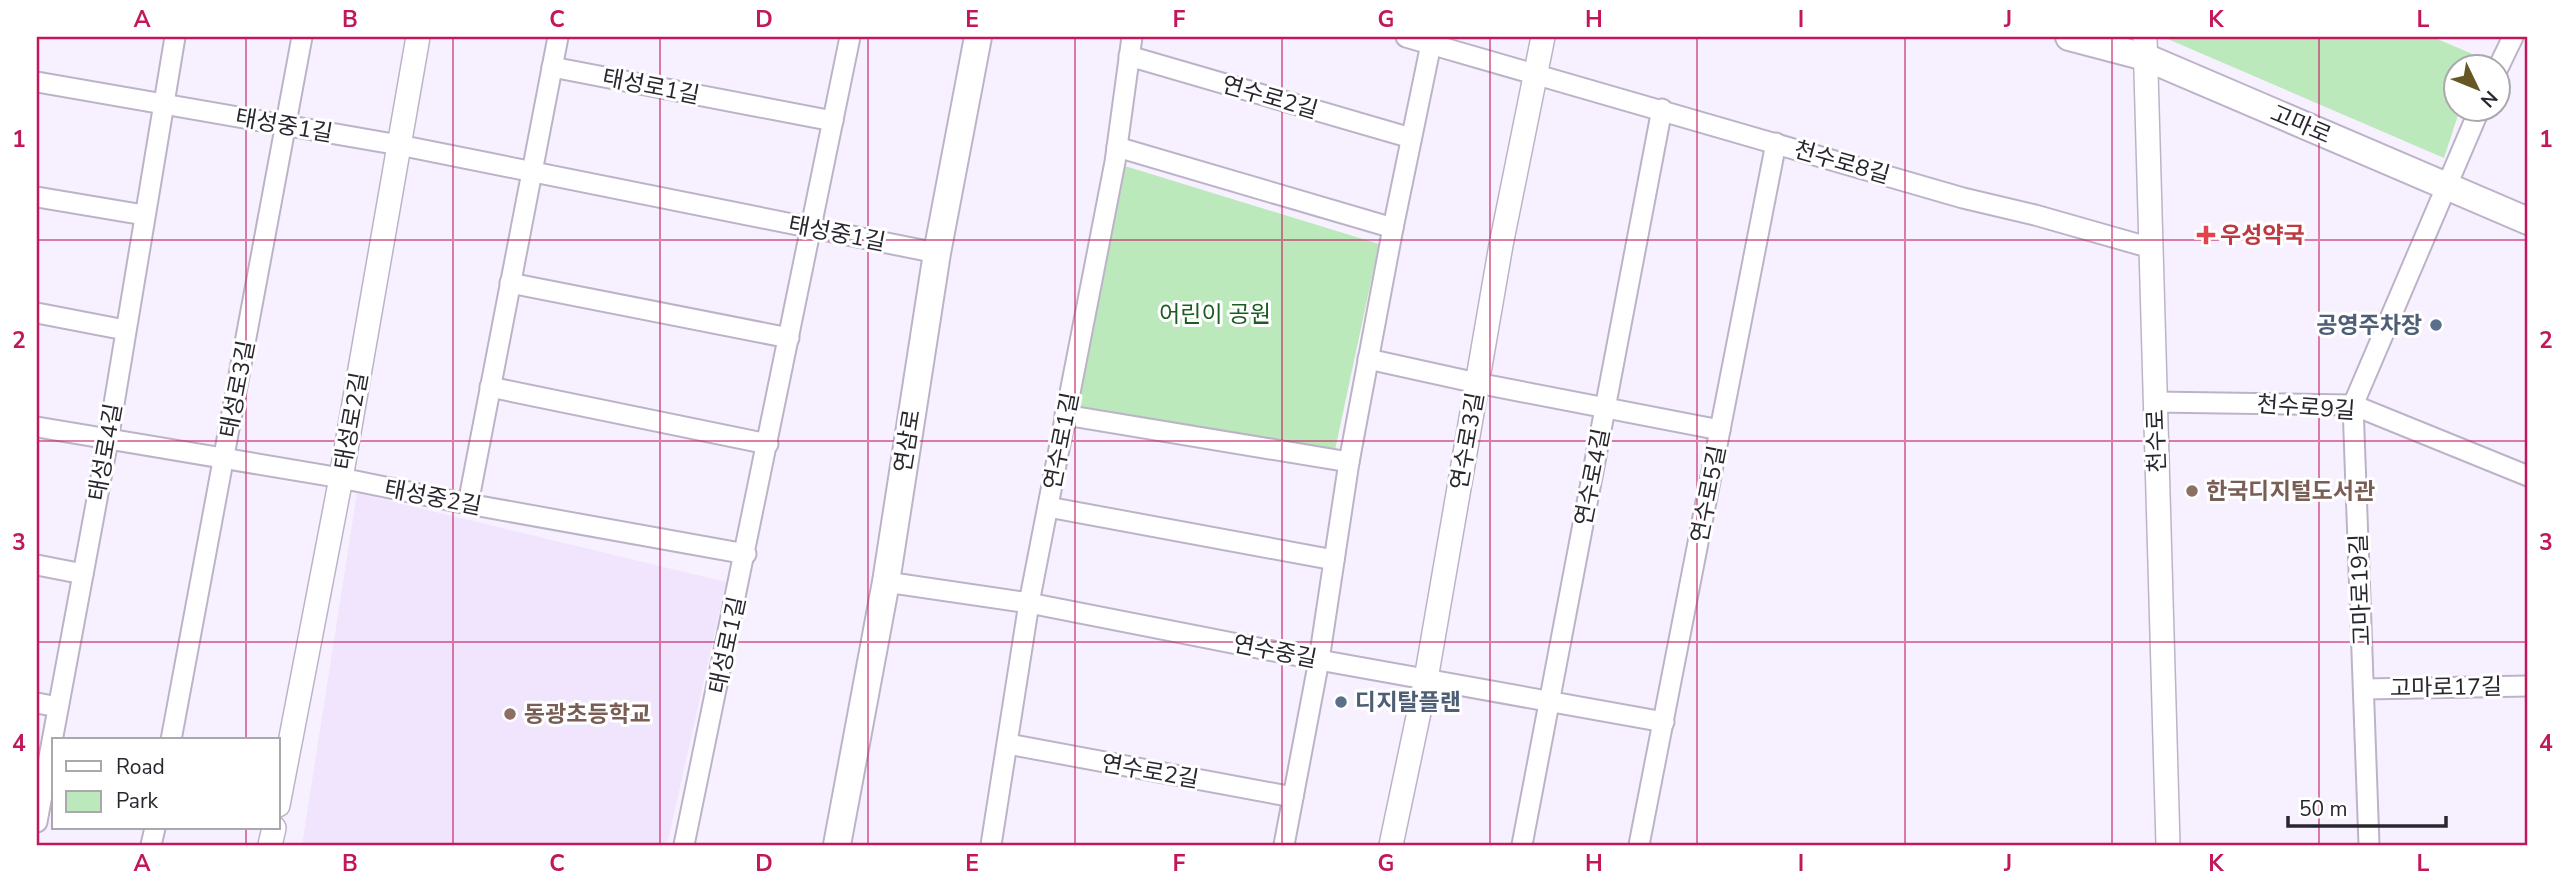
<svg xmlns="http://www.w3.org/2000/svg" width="2565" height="882" viewBox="0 0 2565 882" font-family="'Nunito Sans','Noto Sans KR',sans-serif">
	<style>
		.built { fill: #f0e5fd }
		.green { fill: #bbe9bb }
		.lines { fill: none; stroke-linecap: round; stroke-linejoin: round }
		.minor-casing { stroke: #bdb3c9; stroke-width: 23 }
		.tertiary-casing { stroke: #bdb3c9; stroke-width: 26 }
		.secondary-casing { stroke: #bdb3c9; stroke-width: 30 }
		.minor { stroke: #fff; stroke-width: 19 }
		.tertiary { stroke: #fff; stroke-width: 23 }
		.secondary { stroke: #fff; stroke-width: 26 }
		.grid { fill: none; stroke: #c2185b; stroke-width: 2; stroke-opacity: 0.55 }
		.health-dot { fill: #e0444e; stroke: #fff; stroke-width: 2.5 }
		.service-dot { fill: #5c6f8a; stroke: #fff; stroke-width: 2.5 }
		.education-dot { fill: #8d6e63; stroke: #fff; stroke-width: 2.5 }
		.labels { text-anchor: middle; stroke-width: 6; stroke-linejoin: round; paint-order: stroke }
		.street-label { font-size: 23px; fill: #2a262f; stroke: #fff }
		.health-label { font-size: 23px; font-weight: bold; fill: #be3a42; stroke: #fff; text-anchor: start }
		.park-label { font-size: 23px; fill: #1c5b21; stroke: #fff }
		.service-label { font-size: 23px; font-weight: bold; fill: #4e5e75; stroke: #fff; text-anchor: end }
		.education-label { font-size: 23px; font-weight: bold; fill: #785e54; stroke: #fff; text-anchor: start }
		.neatline { fill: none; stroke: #c2185b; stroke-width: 2.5 }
		.grid-label { font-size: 23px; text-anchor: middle; font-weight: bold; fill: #c2185b }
	</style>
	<rect width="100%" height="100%" fill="#f7f1ff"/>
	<!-- built -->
	<polygon class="built" points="357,493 726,582 667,845 302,845"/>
	<!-- green -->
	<g class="green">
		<polygon points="2163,37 2433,37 2477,56 2474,66 2456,66 2456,108 2460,109 2444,158"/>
		<polygon points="1125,166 1379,244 1335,450 1078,407"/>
	</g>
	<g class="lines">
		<defs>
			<g id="minor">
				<polyline points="1406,37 1963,198 2035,215 2151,248"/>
				<polyline points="1129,56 1411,138"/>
				<polyline points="552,67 833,121"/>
				<polyline points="2498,68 2513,37"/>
				<polyline points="37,82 399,145 937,253"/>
				<polyline points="1117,147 1393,228"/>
				<polyline points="37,197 144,215"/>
				<polyline points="510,283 789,338"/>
				<polyline points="37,313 125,330"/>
				<polyline points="1368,359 1477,383 1720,430"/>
				<polyline points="490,387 768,444"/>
				<polyline points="2155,402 2353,405 2528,476"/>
				<polyline points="1065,415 1349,462 1393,228 1431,44"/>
				<polyline points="37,427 341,478 468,504 746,554"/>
				<polyline points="468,504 558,37"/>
				<polyline points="1048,507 1334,560"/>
				<polyline points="37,565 83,574"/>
				<polyline points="886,582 1029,603 1319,660 1664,722"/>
				<polyline points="2364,689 2528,686"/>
				<polyline points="37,703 58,707"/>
				<polyline points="171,740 302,37"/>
				<polyline points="1008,744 1293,797"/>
				<polyline points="37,822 108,440 175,37"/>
				<polyline points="151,845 155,828"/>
				<polyline points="684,845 850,37"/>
				<polyline points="991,845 1029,603 1115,162 1132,37"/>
				<polyline points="1284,845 1319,660 1349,462"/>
				<polyline points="1522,845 1662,109"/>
				<polyline points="1639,845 1776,143"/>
				<polyline points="2369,845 2353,405 2480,108"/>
			</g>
			<g id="tertiary">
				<polyline points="2145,37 2168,845"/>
				<polyline points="278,805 341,478 418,37"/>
				<polyline points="270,845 274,828"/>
				<polyline points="1391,845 1426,679 1501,245 1543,37"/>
			</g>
			<g id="secondary">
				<polyline points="2069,37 2145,57 2528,221"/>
				<polyline points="837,845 886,582 937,253 978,37"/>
			</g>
		</defs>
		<!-- minor casing -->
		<use href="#minor" class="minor-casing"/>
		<!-- tertiary casing -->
		<use href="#tertiary" class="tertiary-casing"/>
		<!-- secondary casing -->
		<use href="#secondary" class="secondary-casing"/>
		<!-- minor -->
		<use href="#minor" class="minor"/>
		<!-- tertiary -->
		<use href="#tertiary" class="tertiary"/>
		<!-- secondary -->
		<use href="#secondary" class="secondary"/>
	</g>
	<!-- grid -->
	<path class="grid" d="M246,37V740M453,37V845M660,37V845M868,37V845M1075,37V845M1282,37V845M1490,37V845M1697,37V845M1905,37V845M2112,37V845M2319,37V845M37,240H2528M37,441H2528M37,642H2528M246,828V845"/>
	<!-- markers -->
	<path class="health-dot" d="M2202.5 224.5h7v7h7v7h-7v7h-7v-7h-7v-7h7z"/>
	<g class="service-dot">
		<circle cx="2436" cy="325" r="7"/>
		<circle cx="1341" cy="702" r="7"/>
	</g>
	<g class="education-dot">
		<circle cx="2192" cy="491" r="7"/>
		<circle cx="510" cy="714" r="7"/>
	</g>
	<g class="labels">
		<!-- street labels -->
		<g class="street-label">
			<text transform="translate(651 86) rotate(11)" y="8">태성로1길</text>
			<text transform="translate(1270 97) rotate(16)" y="8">연수로2길</text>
			<text transform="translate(2301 124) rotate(23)" y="8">고마로</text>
			<text transform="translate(284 125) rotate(10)" y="8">태성중1길</text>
			<text transform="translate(1842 162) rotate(16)" y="8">천수로8길</text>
			<text transform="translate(837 233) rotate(11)" y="8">태성중1길</text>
			<text transform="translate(237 389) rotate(-79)" y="8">태성로3길</text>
			<text transform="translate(2306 407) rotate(4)" y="8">천수로9길</text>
			<text transform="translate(351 421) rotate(-80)" y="8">태성로2길</text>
			<text transform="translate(907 441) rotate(-81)" y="8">연삼로</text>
			<text transform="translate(1061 441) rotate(-79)" y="8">연수로1길</text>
			<text transform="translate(1467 441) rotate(-80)" y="8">연수로3길</text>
			<text transform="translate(2156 441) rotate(-92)" y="8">천수로</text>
			<text transform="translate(105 452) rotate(-80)" y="8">태성로4길</text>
			<text transform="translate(1592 477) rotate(-79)" y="8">연수로4길</text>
			<text transform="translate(1708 494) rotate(-79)" y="8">연수로5길</text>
			<text transform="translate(433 497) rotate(11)" y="8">태성중2길</text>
			<text transform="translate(2360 590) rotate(-92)" y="8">고마로19길</text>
			<text transform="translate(727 645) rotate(-78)" y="8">태성로1길</text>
			<text transform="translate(1275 651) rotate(11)" y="8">연수중길</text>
			<text transform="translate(2446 687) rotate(-1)" y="8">고마로17길</text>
			<text transform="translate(1150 771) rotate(10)" y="8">연수로2길</text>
		</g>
		<!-- health labels -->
		<g class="health-label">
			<text x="2220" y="243">우성약국</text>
		</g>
		<!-- park labels -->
		<g class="park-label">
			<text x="1215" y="322">어린이 공원</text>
		</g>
		<!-- service labels -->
		<g class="service-label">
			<text x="2422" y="333">공영주차장</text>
			<text x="1355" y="710" text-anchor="start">디지탈플랜</text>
		</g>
		<!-- education labels -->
		<g class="education-label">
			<text x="2206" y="499">한국디지털도서관</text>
			<text x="524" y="722">동광초등학교</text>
		</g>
	</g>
	<!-- border -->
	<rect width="2565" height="882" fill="none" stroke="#ffffff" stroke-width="77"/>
	<!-- legend -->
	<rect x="52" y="738" width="228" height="91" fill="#ffffff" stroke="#aaa8ac" stroke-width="2"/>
	<rect x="66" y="761" width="35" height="10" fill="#ffffff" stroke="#aaa8ac" stroke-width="2"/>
	<text x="116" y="774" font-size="21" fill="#2a262f">Road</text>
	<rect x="66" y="791" width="35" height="21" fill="#bbe9bb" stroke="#aaa8ac" stroke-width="2"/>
	<text x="116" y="808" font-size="21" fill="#2a262f">Park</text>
	<!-- north arrow -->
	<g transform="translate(2477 88) rotate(133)"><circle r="33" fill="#ffffff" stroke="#aaa8ac" stroke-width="2"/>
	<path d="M0-5L12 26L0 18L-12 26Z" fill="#675724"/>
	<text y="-10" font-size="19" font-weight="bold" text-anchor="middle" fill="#2a262f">N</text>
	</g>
	<!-- scale -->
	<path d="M2288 816v10h158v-10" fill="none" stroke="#2a262f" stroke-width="3.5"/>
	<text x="2299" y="816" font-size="21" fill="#2a262f" stroke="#ffffff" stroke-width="5" paint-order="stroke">50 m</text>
	<rect x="38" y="38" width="2488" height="806" class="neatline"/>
	<g class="grid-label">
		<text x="142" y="27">A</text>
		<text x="350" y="27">B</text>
		<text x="557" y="27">C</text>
		<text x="764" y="27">D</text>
		<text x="972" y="27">E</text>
		<text x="1179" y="27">F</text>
		<text x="1386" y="27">G</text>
		<text x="1594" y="27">H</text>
		<text x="1801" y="27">I</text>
		<text x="2008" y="27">J</text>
		<text x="2216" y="27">K</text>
		<text x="2423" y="27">L</text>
		<text x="19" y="147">1</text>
		<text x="2546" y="147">1</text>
		<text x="19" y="348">2</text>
		<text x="2546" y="348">2</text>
		<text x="19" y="550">3</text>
		<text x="2546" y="550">3</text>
		<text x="19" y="751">4</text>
		<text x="2546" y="751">4</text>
		<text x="142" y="871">A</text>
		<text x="350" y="871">B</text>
		<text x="557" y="871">C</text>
		<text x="764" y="871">D</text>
		<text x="972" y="871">E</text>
		<text x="1179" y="871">F</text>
		<text x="1386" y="871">G</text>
		<text x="1594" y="871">H</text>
		<text x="1801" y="871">I</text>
		<text x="2008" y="871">J</text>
		<text x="2216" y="871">K</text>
		<text x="2423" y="871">L</text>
	</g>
</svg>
